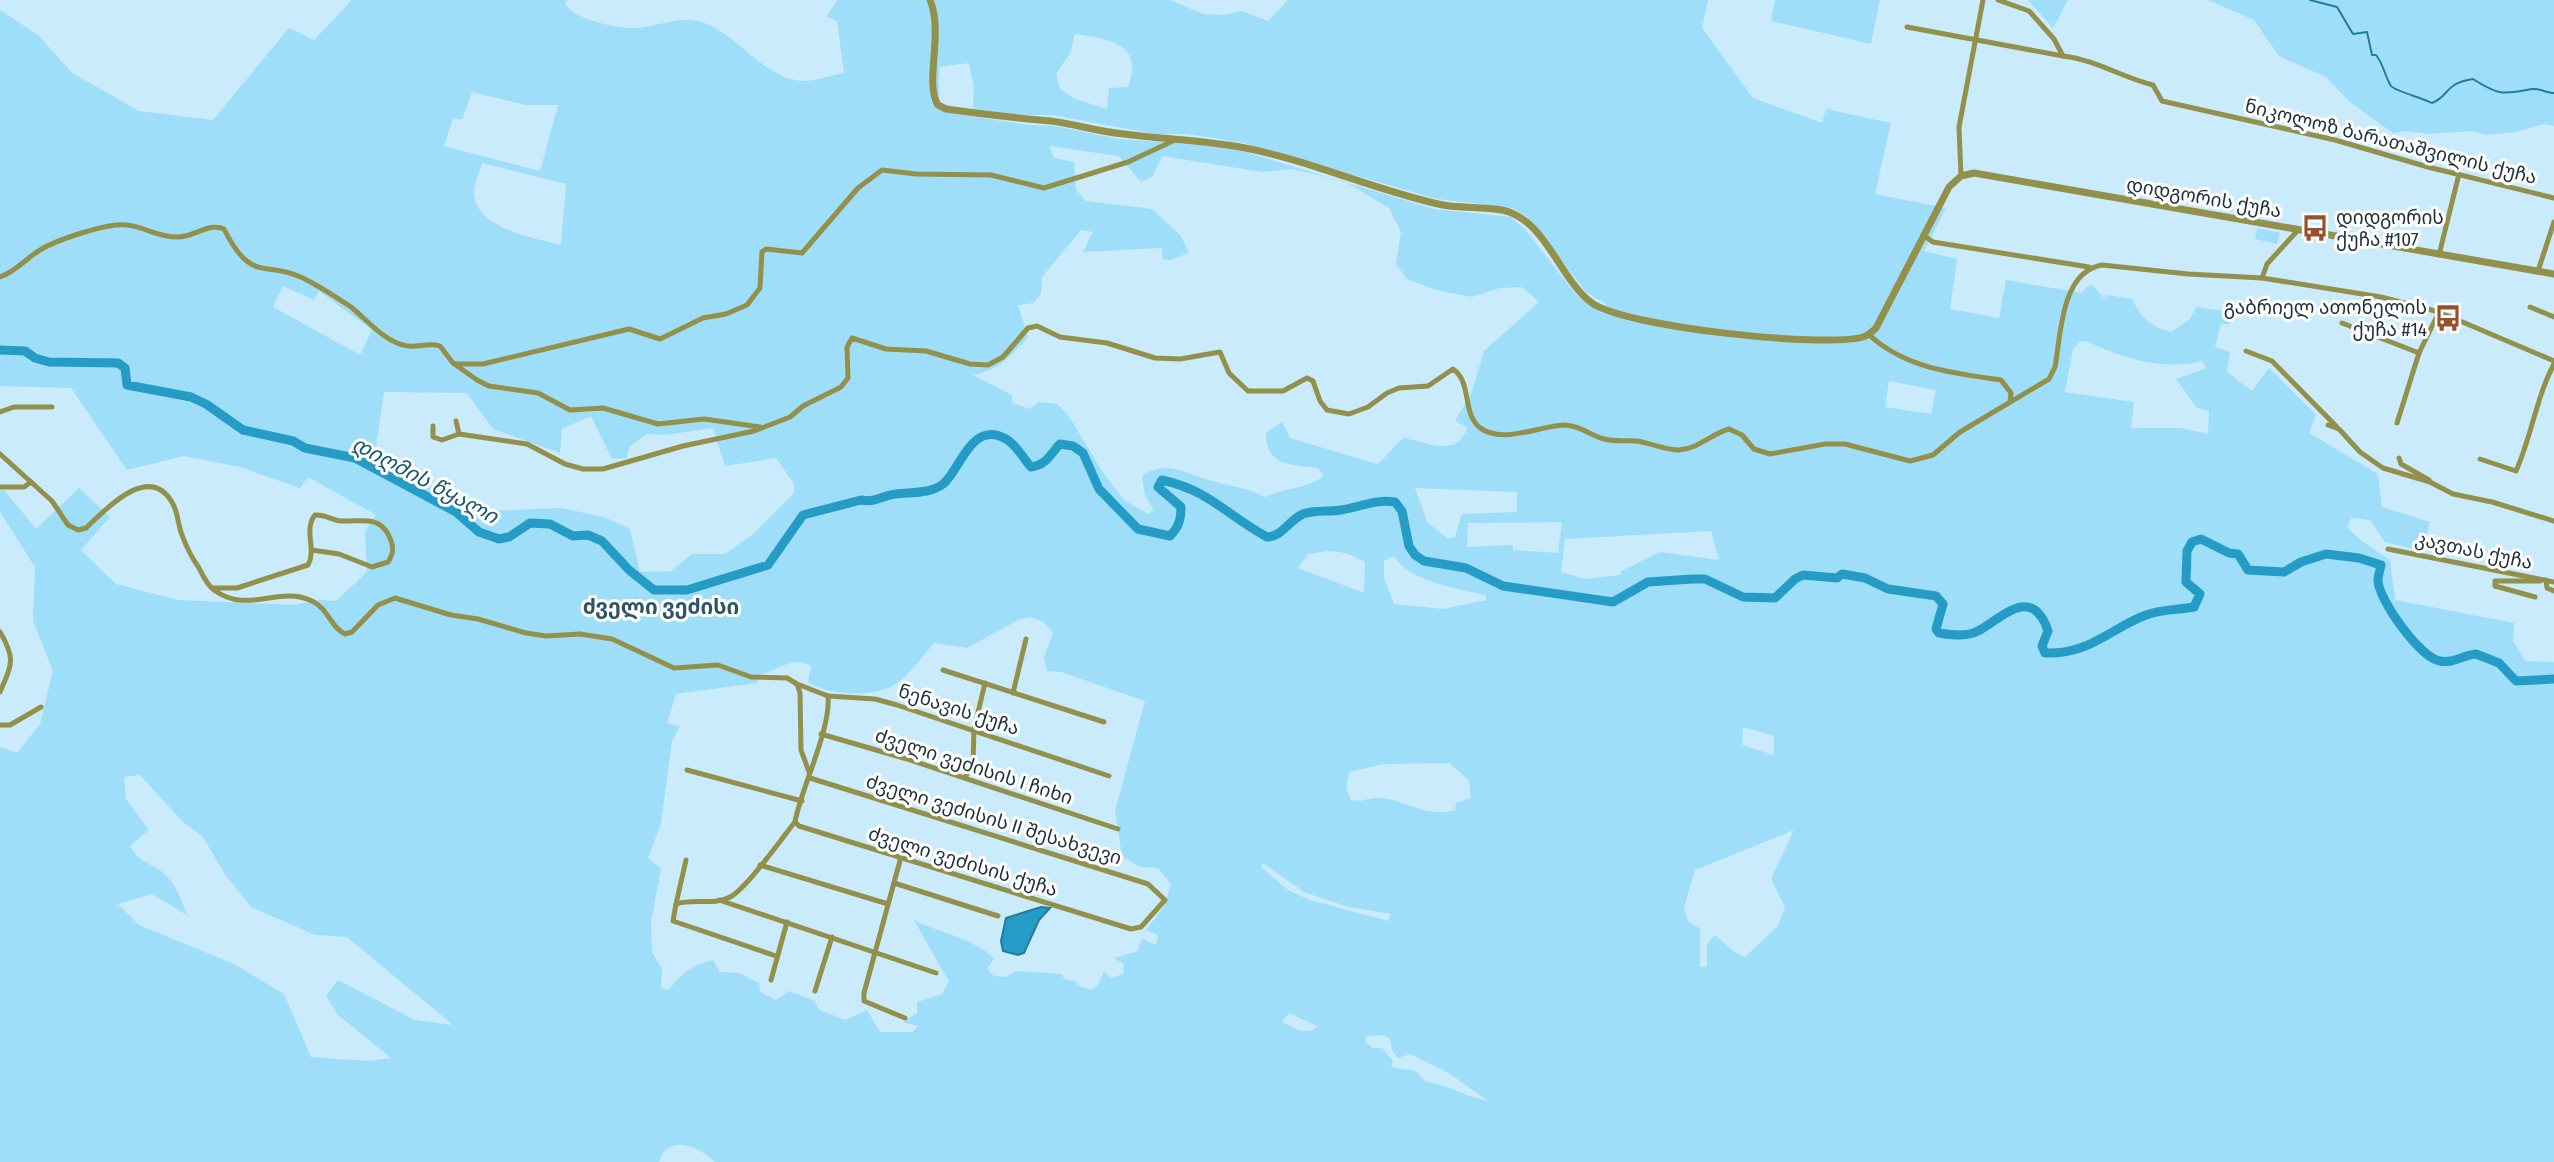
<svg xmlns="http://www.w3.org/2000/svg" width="2554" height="1162" viewBox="0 0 2554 1162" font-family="'Fira Sans Condensed','Noto Sans Georgian',sans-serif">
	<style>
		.green { fill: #9fdef9; fill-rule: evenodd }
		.water { fill: #259cc6; stroke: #237c9b; stroke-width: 2 }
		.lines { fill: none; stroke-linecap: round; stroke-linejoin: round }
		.stream { stroke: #237c9b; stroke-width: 2 }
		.river { stroke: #259cc6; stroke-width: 9 }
		.minor { stroke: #92904a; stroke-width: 5 }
		.tertiary { stroke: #92904a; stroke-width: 7 }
		.labels { text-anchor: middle; stroke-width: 6; stroke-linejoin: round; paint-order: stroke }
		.street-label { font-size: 19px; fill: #1f3038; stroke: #fff }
		.poi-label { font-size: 19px; fill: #1f3038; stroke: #fff; text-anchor: start }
		.water-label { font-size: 21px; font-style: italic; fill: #1b566d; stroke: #fff }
		.neighbourhood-label { font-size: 21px; font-weight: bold; fill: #2e5566; stroke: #fff }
	</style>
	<rect width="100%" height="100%" fill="#c9ebfb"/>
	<!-- green -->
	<g class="green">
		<path d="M352,0H568L565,3C572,20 620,29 638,28C658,26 681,16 701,22C738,33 762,78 802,81C814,82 831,75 844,73L837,21L826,16L838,0H1170L1203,14L1224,15L1242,11L1268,21L1288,0H1708L1702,28L1753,98L1822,123L1826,109L1891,123L1875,194L1946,208L1924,251L1957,259L1950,309L1999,318L2006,280L2081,293L2091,284L2104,298L2108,295L2132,299C2142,318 2150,327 2171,332L2190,319L2196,307L2230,312L2229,324H2221L2215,347L2230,352L2227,372L2252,391L2269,368L2316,415L2309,433L2378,474L2382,507L2430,522L2422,551L2385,542L2370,520L2351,518L2347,527C2358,540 2376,550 2390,560L2395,600L2514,623L2513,641L2525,661L2554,662V1162H715C700,1147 668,1132 659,1162H0V747L17,753L40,724L53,671L33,621L35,567L0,512V491L4,490L36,529L79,488L110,517L81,550L116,584L178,600L294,605L320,600L336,601L367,572L365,531L376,515L308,477L300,488L240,467L184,456L127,470L71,388L0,386V10L38,35L72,73L139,111L213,120L289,28L314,40ZM1075,34C1108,39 1145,43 1128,87L1109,88L1107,109L1075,99L1060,89L1056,74L1070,53ZM969,63L974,87L973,109L1022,115H1052L1155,134H1187L1244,143L1437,199L1513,208L1527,217L1586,292L1606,304L1603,314L1576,295L1528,233L1511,217L1434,209L1242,151L1197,144L1119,139L1054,126L1028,125L950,113L939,100V67ZM472,92L525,105H558L540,171L444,146L453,118L462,120ZM1049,146L1119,156L1141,182L1153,176L1162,156L1262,172L1292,169L1344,181L1389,208L1401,232L1396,264L1407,279L1436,290L1472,297L1500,288L1522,287L1539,302L1484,351L1471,394L1455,421L1467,427C1459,459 1427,442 1404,438C1392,446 1389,456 1377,464L1290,438L1282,422L1266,433C1266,467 1292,465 1318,468L1324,476C1307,489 1284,488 1265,497C1248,488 1234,487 1216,482C1191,476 1166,458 1142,476L1145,495L1154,510L1148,514L1124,500L1102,471L1068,415L1057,404L1038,402L1030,409L1012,403V395L973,375C1004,368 1006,359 1028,338L1018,305L1034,303L1041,293L1042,277L1081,230L1093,232L1083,252L1162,248L1163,259L1170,260L1189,253L1181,236L1152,209L1086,201L1076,190L1074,162L1054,158ZM482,163L566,184L561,245C534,238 478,229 474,195C473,186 480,172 482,163ZM283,286L314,300L319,291L372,330L360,355L273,307ZM2086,341C2121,358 2163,371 2202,361L2206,368L2176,379L2197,408L2209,411L2208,434L2181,428H2131L2134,402L2065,392L2073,349L2080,342ZM1889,381L1936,390L1931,414L1885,407ZM384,392L467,393L493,429L560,453L562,429L591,416L612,459L627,458L629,447L647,434L666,435L713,428L725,466L776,458L794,484V493L752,535L725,554H692L671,571L640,572L630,529L604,517L561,508L490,511L468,506L375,454ZM1415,488L1517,492V512L1462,514L1455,537L1448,539L1427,522ZM1562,522L1558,553L1513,550V545L1467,547L1468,523ZM1711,531L1719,560L1660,552L1621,571L1620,575L1585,579L1561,572L1565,539ZM1328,551L1346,553L1365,562L1364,593L1298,568L1308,554ZM1394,556C1406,580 1461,590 1486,595V600L1443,609L1394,604L1384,578V561ZM1030,617L1044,622L1053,633L1044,657L1047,671L1061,672L1145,701L1115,811L1122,856L1140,867L1158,868L1171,884L1165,905L1146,930L1158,935L1156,945L1142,938L1138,951L1114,958L1124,964L1123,974L1111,978L1104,971L1098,985L1091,990L1077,985L1076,981L1064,979L1062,974L1016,971L1006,977L994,976L987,969L994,959C975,938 939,933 914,920L949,981L942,994L917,1002V1013L903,1022L918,1026L913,1032H880L867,1010L845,1020L818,1009L815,1001L789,991L776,1000L760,992L759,983L739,973L720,972L713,960C692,965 682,973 669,990L661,988L662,969L652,952L651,922L661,869L648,858L661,823L672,741L680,726L667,723L676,694L757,683L758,675C776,673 792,654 811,666L808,682C830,696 878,699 900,681C912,671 923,656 934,643L967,648L1020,619ZM1743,727L1774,736V755L1742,745ZM1449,763L1469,780L1471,798L1456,803L1455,810C1426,819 1406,799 1378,798C1368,797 1362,803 1351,800L1346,788L1349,772L1384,764ZM140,775L183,822L203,837L224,873L251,907L315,935L347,937L453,1025L415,1020L338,980L326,996L338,1015L391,1058L367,1061L311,1057L284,994L234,964L139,925L118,904L152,894L187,915C181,899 175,882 161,871C146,860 141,864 130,846L149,830L126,799L124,777ZM1794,830L1771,879L1785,907L1778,926L1745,957L1733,951L1715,935L1707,944V967H1700V929L1688,921L1684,907L1695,870ZM1263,863L1304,892L1345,906L1391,914L1388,921L1310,900L1288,890L1261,867ZM1289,1013L1317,1026H1318L1312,1031L1298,1030L1282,1022ZM1382,1035L1390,1038L1392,1050L1398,1058L1410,1054L1447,1072L1488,1101C1465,1097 1448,1084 1426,1082L1416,1071L1391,1067L1393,1061L1382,1048H1372L1365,1041L1367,1036Z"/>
		<polygon points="1775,0 1880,0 1871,44 1771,21"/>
		<polygon points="2028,0 2068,0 2053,28"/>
		<polygon points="2208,0 2554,0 2554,126 2543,124 2517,132 2488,135 2471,131 2429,134 2406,131 2393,133 2350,102 2326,77 2279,56 2254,20"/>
		<polygon points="2257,228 2280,233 2277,244 2255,239"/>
	</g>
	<!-- water -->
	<polygon class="water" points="1041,907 1050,908 1039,920 1024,953 1018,955 1003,951 1001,941 1006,918"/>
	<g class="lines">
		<!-- stream -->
		<path class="stream" d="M2310,0L2337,7L2353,34L2367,32L2372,55H2376C2384,65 2385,77 2391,86C2395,91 2423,98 2432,103C2449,97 2444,83 2473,79C2498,95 2502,95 2532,89C2539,88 2547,93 2554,93"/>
		<!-- river -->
		<path class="river" d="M0,350L25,351L35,358L49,362L118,363L125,368L127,385L191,397L206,404L243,430L293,441L305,448L355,458L456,512L479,532L499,539L509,537L530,523L550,524L573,536L588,535L602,541L629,570L654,590H687L768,565L803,515L861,500C875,503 883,495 896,494C912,492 930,494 943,484C960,471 971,419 1006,439C1017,445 1023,458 1031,467C1047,465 1050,454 1060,444L1073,446L1083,453L1099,489L1138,529L1170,536C1179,527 1181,519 1181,507L1158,487L1162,480C1211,491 1226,515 1267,537C1282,537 1289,520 1303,514C1314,510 1329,512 1341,510C1360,507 1375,499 1395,502L1402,511L1409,546L1415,555L1424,561L1466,568L1503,586L1613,602L1648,582L1692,579H1705L1743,597L1775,598L1795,579L1803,575L1837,578L1842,574L1865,578L1888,589L1936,596L1943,604L1936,629L1939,633C1952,635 1966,637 1978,631C2001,619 2032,583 2048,631L2042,646L2045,653C2089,655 2109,629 2146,615C2162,609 2178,610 2194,607L2200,594L2186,582L2187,551L2192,542L2201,539L2229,553L2238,554L2248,570L2284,572L2301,562L2326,554L2359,558L2381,565C2380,570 2378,576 2378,581C2379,600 2420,658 2440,661C2453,664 2463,655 2476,654L2499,663L2516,681L2554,679"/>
		<!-- minor -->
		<g class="minor">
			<path d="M1998,0L2029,11L2054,39L2063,56C2096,60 2121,77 2153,85L2162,101L2335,140L2428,167L2554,198"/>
			<polyline points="1907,27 2063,56"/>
			<polyline points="1961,176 1959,127 1983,0"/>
			<polyline points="1923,235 1933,242 2089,267"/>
			<polyline points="2439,255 2459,174"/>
			<polyline points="2538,271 2554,222"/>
			<path d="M0,277C17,271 25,259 40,250C56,240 97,227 116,225C138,222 156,238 178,237C194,237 210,222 224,229C254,289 267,255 314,284C327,291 339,299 351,307C367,320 382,339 403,345C415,349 428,342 440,346L453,363L477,380L489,386L538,393L570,410L603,408L658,424L704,419L760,427"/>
			<polyline points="2262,278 2267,264 2299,229"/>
			<polyline points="2530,307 2554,317"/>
			<polyline points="2342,323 2419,353"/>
			<path d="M1869,335C1907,369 1952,373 2001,380L2011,393L2010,402"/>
			<polyline points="2246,351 2272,361 2336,426"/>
			<polyline points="456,364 483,364 629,329 660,339 703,318 726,314 747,305 760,288 762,252 766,249 802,253 858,188 882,170 916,174 991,175 1044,188 1128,162 1177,139"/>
			<polyline points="0,412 14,407 52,407"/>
			<path d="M456,421L459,434L527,444L565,464L583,469H603L683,446L754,431L790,417L803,406L841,387L848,378L847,347L852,338L886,349L926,351L970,364L988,365L1003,357L1028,328L1037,326L1060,337L1107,343L1155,358L1180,359L1220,352L1229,373L1248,391H1283L1307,378L1313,381L1320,401L1327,410L1349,414L1368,407L1387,393L1399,388L1428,386L1453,369C1472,382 1462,412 1479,427C1501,445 1539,426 1564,425C1579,425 1590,435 1604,439C1615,442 1626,440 1637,441C1650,443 1666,450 1679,450C1698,449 1711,434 1729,429L1742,435L1754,449L1770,454L1825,444H1845L1910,461L1933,455L1960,432L2049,379L2055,367C2061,334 2061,272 2102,265L2188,274L2262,278L2381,297L2439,312L2554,361"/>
			<polyline points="2397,423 2419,353 2439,312"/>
			<polyline points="2328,425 2339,429 2360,452 2383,468 2430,482 2453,494 2492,502 2554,521"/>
			<polyline points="433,426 433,437 442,440 459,434"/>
			<path d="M0,454L52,501L68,525L78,530L86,528C106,509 150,461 173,504C178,513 178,525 182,535C186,546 192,558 199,568C203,576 207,585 214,590C248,615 278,585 312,601C329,609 330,627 345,634L352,632L378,605L395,598L451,615L478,619L526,633L546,636L580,634L612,639L674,668L718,665L751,677L787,678L797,684L800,693L801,750L809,772"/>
			<polyline points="2399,458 2401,464 2429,480"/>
			<path d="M2480,459L2516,471C2532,435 2536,398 2554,364"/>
			<polyline points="0,487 24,487 31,482"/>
			<polyline points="2388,549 2554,582"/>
			<polyline points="2546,580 2547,588 2554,591"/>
			<path d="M213,588H237L308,565C317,549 303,530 315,515C325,514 331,520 341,521C361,522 379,515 389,536C394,546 394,553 388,562L372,567L339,554L312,550"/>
			<polyline points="2535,597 2495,586 2495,581 2540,581"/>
			<path d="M0,632C16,659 12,664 0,692"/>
			<polyline points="943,670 1104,722"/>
			<polyline points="797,684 828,696 875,699 897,705 1109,776"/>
			<polyline points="1013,693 1026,639"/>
			<polyline points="0,725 10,725 41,707"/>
			<polyline points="821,734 907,759 1118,829"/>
			<polyline points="687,770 802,801"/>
			<path d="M810,778L1148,884L1165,900L1141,927L1131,929L799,826L795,822C801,788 831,730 828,696"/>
			<polyline points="965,778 973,762 974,729 985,683"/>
			<polyline points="901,857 864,993 864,1001 905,1018"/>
			<polyline points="760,865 888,904"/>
			<polyline points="894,883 998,916"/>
			<polyline points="719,900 936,973"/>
			<polyline points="676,904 686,860"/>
			<path d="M776,956L673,921L676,904C694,898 714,906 730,897C747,888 781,839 795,822"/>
			<polyline points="771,980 787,922"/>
			<polyline points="815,991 832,937"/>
		</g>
		<!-- tertiary -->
		<path class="tertiary" d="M930,0C944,33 924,83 938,105L946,109C981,114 1016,118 1051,121C1075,124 1099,132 1124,134C1163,139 1201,140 1240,147C1307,159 1371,189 1438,204C1459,209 1481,206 1502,210C1546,219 1559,279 1592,303C1625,327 1823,348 1863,337C1869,335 1872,332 1876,328L1949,187L1961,176L1974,173L2554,274"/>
	</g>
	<!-- icons -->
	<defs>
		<symbol id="bus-bare" viewBox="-9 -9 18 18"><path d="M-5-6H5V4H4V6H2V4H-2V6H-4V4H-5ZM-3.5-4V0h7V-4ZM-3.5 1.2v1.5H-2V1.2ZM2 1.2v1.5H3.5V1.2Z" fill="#97502a" stroke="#fff" stroke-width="2.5" paint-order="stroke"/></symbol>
	</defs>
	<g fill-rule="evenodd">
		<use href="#bus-bare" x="2296" y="209" width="38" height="38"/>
		<use href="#bus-bare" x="2429" y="299" width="38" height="38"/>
	</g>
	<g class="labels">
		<!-- street labels -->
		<g class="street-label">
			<text transform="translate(2391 141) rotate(14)" y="7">ნიკოლოზ ბარათაშვილის ქუჩა</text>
			<text transform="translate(2204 197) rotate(10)" y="7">დიდგორის ქუჩა</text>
			<text transform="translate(2474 550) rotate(12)" y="7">კავთას ქუჩა</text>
			<text transform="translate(959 709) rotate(18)" y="7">ნენავის ქუჩა</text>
			<text transform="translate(974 766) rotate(18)" y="7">ძველი ვეძისის I ჩიხი</text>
			<text transform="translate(994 819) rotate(17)" y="7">ძველი ვეძისის II შესახვევი</text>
			<text transform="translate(963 861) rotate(17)" y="7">ძველი ვეძისის ქუჩა</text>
		</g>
		<!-- poi labels -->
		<g class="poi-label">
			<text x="2336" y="224">დიდგორის<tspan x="2336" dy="22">ქუჩა #107</tspan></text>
			<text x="2427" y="314" text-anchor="end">გაბრიელ ათონელის<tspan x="2427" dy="22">ქუჩა #14</tspan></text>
		</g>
		<!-- water labels -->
		<g class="water-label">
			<text transform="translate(425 480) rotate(28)" y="7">დიღმის წყალი</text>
		</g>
		<!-- neighbourhood labels -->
		<g class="neighbourhood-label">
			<text x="661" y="614">ძველი ვეძისი</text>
		</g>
	</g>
</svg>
